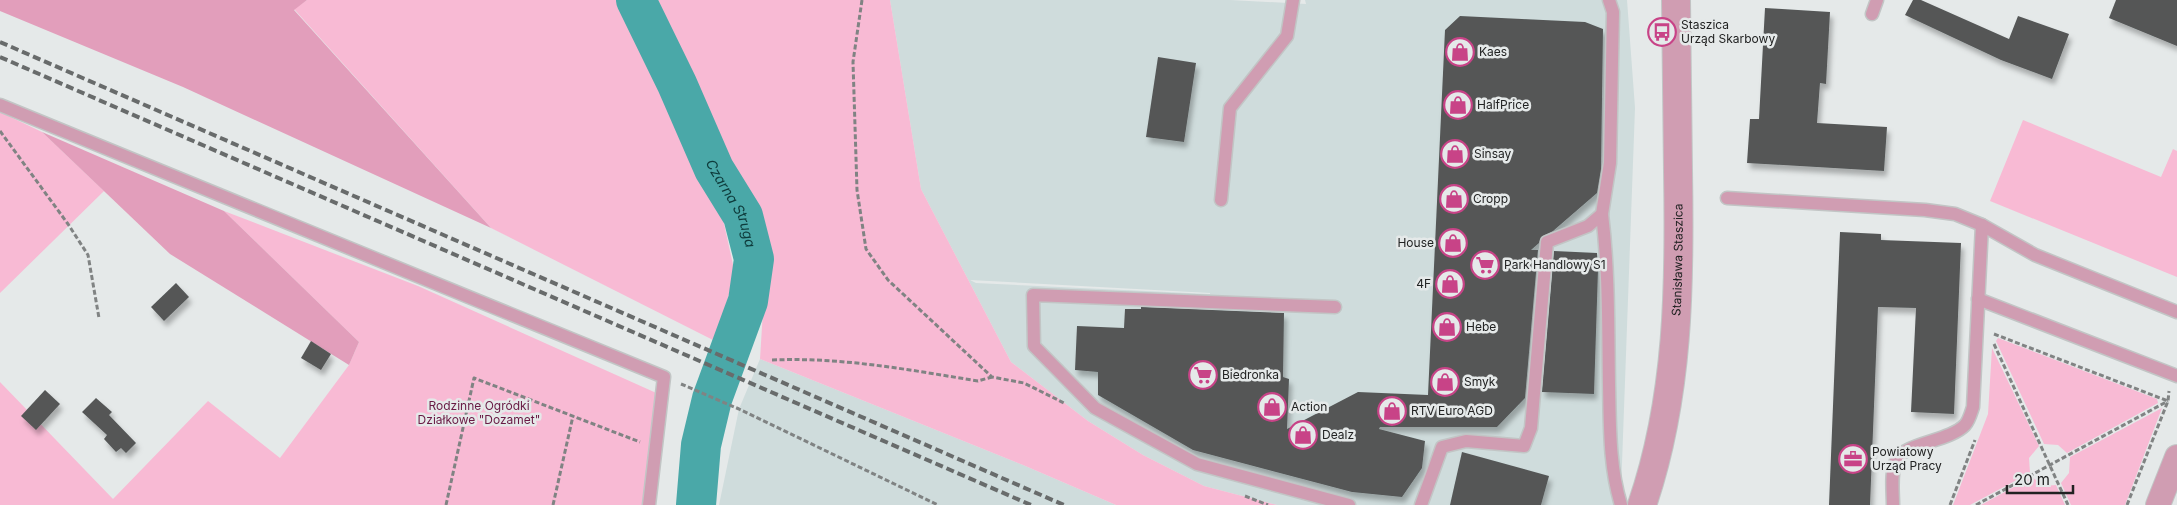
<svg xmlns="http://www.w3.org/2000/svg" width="2177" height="505" viewBox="0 0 2177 505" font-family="Inter,sans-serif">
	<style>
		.built { fill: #cfdcdc; fill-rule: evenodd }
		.green { fill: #f8bad4 }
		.forest { fill: #e29ebb }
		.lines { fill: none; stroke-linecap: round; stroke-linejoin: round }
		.river { stroke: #4aa8a8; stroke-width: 40 }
		.building { fill: #545757; filter: url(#shadow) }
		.service-casing { stroke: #c2c5c5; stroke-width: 15 }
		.minor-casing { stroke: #c2c5c5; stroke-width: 26 }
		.tertiary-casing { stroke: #c2c5c5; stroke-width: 30 }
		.path { stroke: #808383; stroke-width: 3; stroke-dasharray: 5 2.5; stroke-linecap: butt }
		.service { stroke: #d09db2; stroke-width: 12 }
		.minor { stroke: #d09db2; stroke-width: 24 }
		.tertiary { stroke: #d09db2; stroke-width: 28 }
		.rail { stroke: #686b6b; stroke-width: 4; stroke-dasharray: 8 4; stroke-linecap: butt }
		.labels { text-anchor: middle; stroke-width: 5; stroke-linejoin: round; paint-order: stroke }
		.poi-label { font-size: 12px; fill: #212222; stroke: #e5e9e9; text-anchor: start }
		.street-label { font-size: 12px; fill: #212222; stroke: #e5e9e9 }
		.park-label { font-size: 12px; fill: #691a44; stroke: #e5e9e9 }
		.water-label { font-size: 14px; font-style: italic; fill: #0e3b3b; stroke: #e5e9e9 }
	</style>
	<defs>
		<filter id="shadow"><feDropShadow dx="3" dy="5.5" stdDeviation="2.5" flood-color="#0004"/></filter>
	</defs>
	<rect width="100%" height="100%" fill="#e5e9e9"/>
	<!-- built -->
	<g class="built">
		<path d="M890,0H1230L1306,4L1305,0H1627L1635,108L1621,491L1615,505H1277L1204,486L1143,455L1088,421L1011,362L921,189ZM970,280L1210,293V294L976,283Z"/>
		<polygon points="760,359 1023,465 1116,505 719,505 739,409"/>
	</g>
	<!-- green -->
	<g class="green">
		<polygon points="307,0 618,0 721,210 735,274 715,341 491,228 294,9"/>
		<polygon points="658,0 890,0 921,189 1011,362 1088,421 1143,455 1204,486 1277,505 1116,505 1023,465 760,359 767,246 719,146"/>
		<polygon points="0,112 42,132 104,191 0,293"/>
		<polygon points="2023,120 2161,177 2173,149 2177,151 2177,277 1990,201"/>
		<polygon points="224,211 418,286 663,396 647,505 0,505 0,382 113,499 208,401 280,458 349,365 359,342"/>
		<polygon points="1998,338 2157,399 2158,403 2067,453 2058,445 2044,444 1996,341"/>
		<polygon points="1992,348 2039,446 2029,458 2030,473 1970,505 1953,505 1988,414"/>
		<polygon points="2162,408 2125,505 2071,505 2061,483 2069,473 2070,457"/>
		<polygon points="2032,477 2044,486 2056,485 2065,505 1981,505"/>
	</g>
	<!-- forest -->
	<g class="forest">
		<polygon points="0,0 307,0 294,10 491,228 183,87 0,11"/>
		<polygon points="42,132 224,211 359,342 349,365 170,254"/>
	</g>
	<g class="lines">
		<!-- river -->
		<path class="river" id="s1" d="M636,0L677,84L714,169L743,216L754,259L748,301L712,399L701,445L696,505"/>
	</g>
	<!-- building -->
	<g class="building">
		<polygon points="1913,0 1921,0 2009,39 2018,16 2069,34 2052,79 2001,60 1905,15"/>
		<polygon points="2116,0 2177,0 2177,46 2109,18"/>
		<polygon points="1765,8 1830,12 1826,84 1820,83 1817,123 1887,127 1884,171 1747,163 1750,119 1759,119"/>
		<polygon points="1460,16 1585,22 1603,29 1601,169 1597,193 1553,231 1541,237 1539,243 1531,250 1538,250 1525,398 1497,427 1380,427 1379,429 1425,441 1422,468 1402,497 1352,492 1193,450 1098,395 1098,372 1075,370 1077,326 1124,328 1125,309 1141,309 1141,307 1284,313 1283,377 1289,379 1287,429 1358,392 1428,395 1445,30"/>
		<polygon points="1158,57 1196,63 1184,142 1146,137"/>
		<polygon points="1840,232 1881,234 1881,240 1961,243 1954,414 1911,412 1916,308 1878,307 1870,505 1829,505"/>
		<polygon points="1554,251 1597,253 1598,270 1594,394 1542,392"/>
		<polygon points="176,283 189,297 164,321 151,307"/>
		<polygon points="311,341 331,354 321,370 301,358"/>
		<polygon points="45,390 60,404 36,430 21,416"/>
		<polygon points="96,398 112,412 109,415 136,443 126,453 121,448 116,452 104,439 107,435 82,412"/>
		<polygon points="1462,452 1549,476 1541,505 1450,505"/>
	</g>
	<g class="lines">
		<defs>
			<g id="service">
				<polyline points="1872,14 1877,0"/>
				<polyline points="0,105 664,377 649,505"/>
				<polyline points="1727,198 1925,210 1955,214 1982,225 2035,255 2177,312"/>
				<polyline points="1221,200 1230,108 1287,36 1293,0"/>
				<path d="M1602,214C1609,271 1608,328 1609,385C1610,425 1609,466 1621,505"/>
				<polyline points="1978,299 2177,376"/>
				<polyline points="1335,307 1033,295 1034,346 1095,408 1197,464 1349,505"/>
				<polyline points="1421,505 1442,447 1466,441 1524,446 1531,428 1547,242 1588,226 1602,214 1610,163 1613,12 1609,0"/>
				<path d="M1893,505C1893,492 1890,471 1897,459C1906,443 1950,441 1965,425C1969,421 1971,413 1973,407L1982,225"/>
			</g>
			<polyline id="minor" points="2158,505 2177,457"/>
			<g id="tertiary">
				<path id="s2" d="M1642,505C1679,397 1680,284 1678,171C1677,114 1677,57 1676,0"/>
			</g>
		</defs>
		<!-- service casing -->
		<use href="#service" class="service-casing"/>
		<!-- minor casing -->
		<use href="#minor" class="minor-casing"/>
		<!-- tertiary casing -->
		<use href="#tertiary" class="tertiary-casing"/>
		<!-- path -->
		<g class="path">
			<polyline points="862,0 853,62 857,190 866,249 888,280 992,377 1024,383 1064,403"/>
			<polyline points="0,131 68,224 88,255 99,318"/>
			<polyline points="1994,334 2168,401"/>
			<polyline points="1994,344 2068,505"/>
			<path d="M772,360C842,357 910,370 978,381L992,377"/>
			<polyline points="681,384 739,409 938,505"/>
			<polyline points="1245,496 1268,505"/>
			<polyline points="446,505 474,378 640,442"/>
			<polyline points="553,505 573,416"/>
			<polyline points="1950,505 1975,440"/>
			<polyline points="1976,505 2168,401"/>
			<polyline points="2127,505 2168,401 2169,391"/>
		</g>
		<!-- service -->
		<use href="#service" class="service"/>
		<!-- minor -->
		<use href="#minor" class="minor"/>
		<!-- tertiary -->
		<use href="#tertiary" class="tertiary"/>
		<!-- rail -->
		<g class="rail">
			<polyline points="0,42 1064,505"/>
			<polyline points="0,57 1031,505"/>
		</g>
	</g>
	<!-- icons -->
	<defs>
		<symbol id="bus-ring" viewBox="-11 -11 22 22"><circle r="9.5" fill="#e5e9e9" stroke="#c84387" stroke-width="1.5"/><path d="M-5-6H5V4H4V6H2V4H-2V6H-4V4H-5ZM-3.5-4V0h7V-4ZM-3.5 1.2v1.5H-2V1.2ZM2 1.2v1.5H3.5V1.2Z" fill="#c84387"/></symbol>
		<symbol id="shop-ring" viewBox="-11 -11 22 22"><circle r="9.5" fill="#e5e9e9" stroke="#c84387" stroke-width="1.5"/><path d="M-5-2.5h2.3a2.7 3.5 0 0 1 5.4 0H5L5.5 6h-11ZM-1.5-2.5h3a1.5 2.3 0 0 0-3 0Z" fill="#c84387"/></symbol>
		<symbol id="supermarket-ring" viewBox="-11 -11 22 22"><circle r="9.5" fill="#e5e9e9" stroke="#c84387" stroke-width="1.5"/><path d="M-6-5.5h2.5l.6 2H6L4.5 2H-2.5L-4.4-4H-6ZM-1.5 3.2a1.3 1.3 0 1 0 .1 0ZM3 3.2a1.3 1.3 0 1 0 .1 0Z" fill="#c84387"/></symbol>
		<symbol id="office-ring" viewBox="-11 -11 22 22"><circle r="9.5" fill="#e5e9e9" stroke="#c84387" stroke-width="1.5"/><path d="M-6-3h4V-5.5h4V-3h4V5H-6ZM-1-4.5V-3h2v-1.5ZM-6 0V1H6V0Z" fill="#c84387"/></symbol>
	</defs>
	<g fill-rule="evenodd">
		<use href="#bus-ring" x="1646" y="16" width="32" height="32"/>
		<use href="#shop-ring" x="1444" y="36" width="32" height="32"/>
		<use href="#shop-ring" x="1442" y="89" width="32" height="32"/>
		<use href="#shop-ring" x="1439" y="138" width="32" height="32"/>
		<use href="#shop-ring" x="1438" y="183" width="32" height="32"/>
		<use href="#shop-ring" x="1437" y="227" width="32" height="32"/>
		<use href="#supermarket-ring" x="1469" y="249" width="32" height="32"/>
		<use href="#shop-ring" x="1434" y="268" width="32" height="32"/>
		<use href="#shop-ring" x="1431" y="311" width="32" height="32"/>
		<use href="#supermarket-ring" x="1187" y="359" width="32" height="32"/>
		<use href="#shop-ring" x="1429" y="366" width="32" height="32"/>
		<use href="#shop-ring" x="1256" y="391" width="32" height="32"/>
		<use href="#shop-ring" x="1376" y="395" width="32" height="32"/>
		<use href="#shop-ring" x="1287" y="419" width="32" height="32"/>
		<use href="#office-ring" x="1837" y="443" width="32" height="32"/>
	</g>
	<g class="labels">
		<!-- poi labels -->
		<g class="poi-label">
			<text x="1681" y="29">Staszica<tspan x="1681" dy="14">Urząd Skarbowy</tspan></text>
			<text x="1479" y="56">Kaes</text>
			<text x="1477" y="109">HalfPrice</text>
			<text x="1474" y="158">Sinsay</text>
			<text x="1473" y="203">Cropp</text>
			<text x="1434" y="247" text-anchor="end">House</text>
			<text x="1504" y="269">Park Handlowy S1</text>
			<text x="1431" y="288" text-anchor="end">4F</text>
			<text x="1466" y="331">Hebe</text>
			<text x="1222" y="379">Biedronka</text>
			<text x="1464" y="386">Smyk</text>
			<text x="1291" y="411">Action</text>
			<text x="1411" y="415">RTV Euro AGD</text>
			<text x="1322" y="439">Dealz</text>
			<text x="1872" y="456">Powiatowy<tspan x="1872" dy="14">Urząd Pracy</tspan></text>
		</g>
		<!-- street labels -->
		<g class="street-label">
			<text dy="4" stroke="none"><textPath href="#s2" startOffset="249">Stanisława Staszica</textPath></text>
		</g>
		<!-- park labels -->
		<g class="park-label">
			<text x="479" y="410">Rodzinne Ogródki<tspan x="479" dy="14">Działkowe "Dozamet"</tspan></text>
		</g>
		<!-- water labels -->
		<g class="water-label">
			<text dy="5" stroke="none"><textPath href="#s1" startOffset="225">Czarna Struga</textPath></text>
		</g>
	</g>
	<!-- scale -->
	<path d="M2007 485v8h66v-8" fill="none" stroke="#212222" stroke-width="2.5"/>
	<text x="2014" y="485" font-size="15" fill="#212222" stroke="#e5e9e9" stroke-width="4" paint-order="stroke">20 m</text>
</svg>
